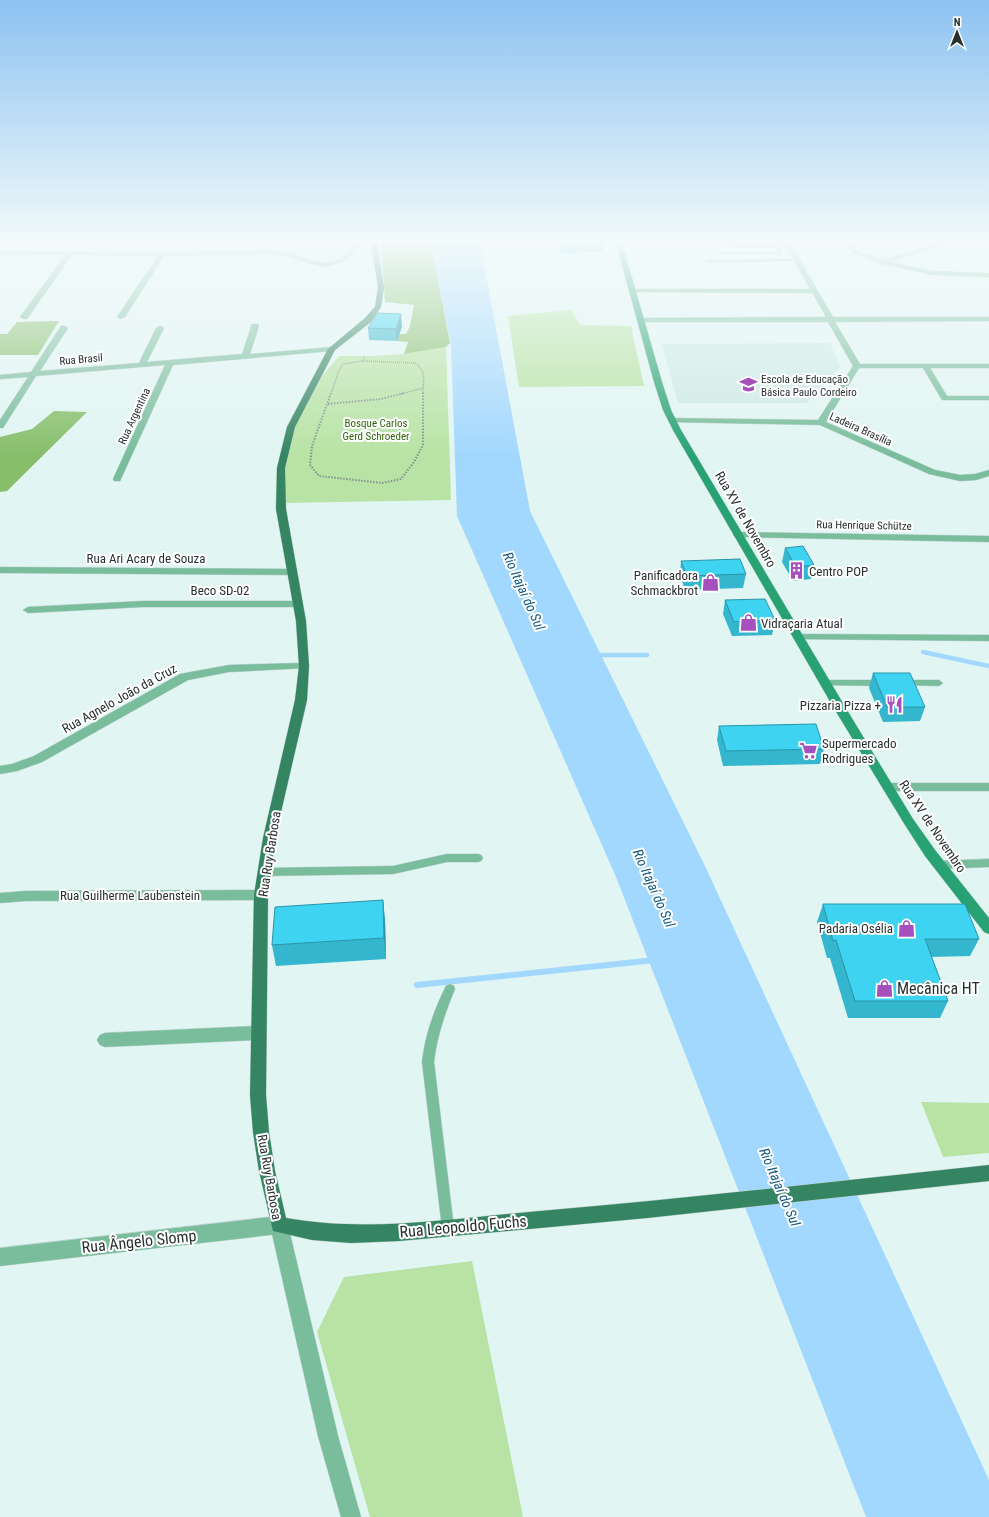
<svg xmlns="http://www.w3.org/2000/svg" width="989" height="1517" viewBox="0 0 989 1517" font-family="'Roboto Condensed',sans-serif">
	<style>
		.built { fill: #cdeae6 }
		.green { fill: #b8e3a4 }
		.forest { fill: #86be6a }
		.water { fill: #a3d8fe }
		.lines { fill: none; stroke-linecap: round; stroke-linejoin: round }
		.stream-far1 { stroke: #a3d8fe; stroke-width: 4.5 }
		.stream { stroke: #a3d8fe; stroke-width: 6 }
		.service-casing { stroke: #c0d2d0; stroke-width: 1 }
		.minor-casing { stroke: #c0d2d0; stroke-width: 1 }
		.tertiary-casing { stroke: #c0d2d0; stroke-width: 1 }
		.secondary-casing { stroke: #c0d2d0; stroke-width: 1 }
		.primary-casing { stroke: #c0d2d0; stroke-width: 1 }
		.path-far1 { stroke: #839190; stroke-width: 1.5; stroke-dasharray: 1 1; stroke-linecap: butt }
		.path { stroke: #839190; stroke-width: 2; stroke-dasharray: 1.5 1.5; stroke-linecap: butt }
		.service { fill: #7abd9c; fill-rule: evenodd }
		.minor { fill: #7abd9c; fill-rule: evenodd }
		.tertiary { fill: #7abd9c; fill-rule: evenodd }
		.secondary { fill: #28a273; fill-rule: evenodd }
		.primary { fill: #358562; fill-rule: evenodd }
		.wall { fill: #35b6cf }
		.shaded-wall { fill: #2b94a9 }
		.building { fill: #3ed4f1; stroke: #2b94a9 }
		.labels { text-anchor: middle; stroke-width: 4; stroke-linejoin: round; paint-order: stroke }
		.far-street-label { font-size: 11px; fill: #293030; stroke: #fff }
		.far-poi-label { font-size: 11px; fill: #293030; stroke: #fff; text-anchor: start }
		.far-park-label { font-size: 11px; fill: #31630c; stroke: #fff }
		.street-label { font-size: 13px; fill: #293030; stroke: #fff }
		.poi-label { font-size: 13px; fill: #293030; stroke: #fff; text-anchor: start }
		.water-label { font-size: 14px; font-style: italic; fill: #125982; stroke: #fff }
		.near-poi-label { font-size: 16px; fill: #293030; stroke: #fff; text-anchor: start }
		.near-street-label { font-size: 16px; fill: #293030; stroke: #fff }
	</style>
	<rect width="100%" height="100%" fill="#e1f5f3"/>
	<!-- built -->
	<polygon class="built" points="830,343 840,367 807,403 678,403 662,344"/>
	<!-- green -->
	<g class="green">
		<polygon points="571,310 580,325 631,326 644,386 519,387 508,316"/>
		<polygon points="446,347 451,500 282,503 284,468 293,427 317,382 339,356 371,356 404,354"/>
		<polygon points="921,1102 989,1103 989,1153 943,1157"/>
		<polygon points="472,1261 523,1517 370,1517 317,1332 344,1277"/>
	</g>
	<!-- forest -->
	<g class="forest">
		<polygon points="381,243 431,243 450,343 446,347 404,354 408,342 397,341 399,334 406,334 410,326 414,305 385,302"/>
		<polygon points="59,321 38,355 0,355 0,334 7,334 17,322"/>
		<polygon points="54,411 87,412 7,491 0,492 0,437 32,429"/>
	</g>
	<!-- water -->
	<polygon class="water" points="431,243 480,243 530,511 705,866 989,1480 989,1517 866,1517 616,877 457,516 451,345"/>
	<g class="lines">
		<!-- stream-far1 -->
		<g class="stream-far1">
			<polyline points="923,652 989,666"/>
			<polyline points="594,655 647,655"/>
		</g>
		<!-- stream -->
		<polyline class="stream" points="417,985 655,960"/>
		<defs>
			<g id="service">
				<polygon points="729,243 737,245 774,245 773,243 777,243 782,250 779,254 722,254 722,252 777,252 778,250 776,247 737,247 731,246"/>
				<polygon points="797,259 799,260 799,261 707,262 705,261 707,260"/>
				<polygon points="630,289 815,289 818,291 815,293 632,292 629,290"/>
				<polygon points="825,680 882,680 886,683 882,686 822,685 821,683 822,681"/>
				<polygon points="902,680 939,680 943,683 939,686 899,685 898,683 899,681"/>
				<polygon points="447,854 478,854 481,855 483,858 481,861 478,862 447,862 393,874 263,876 259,875 258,872 259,869 263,868 393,866"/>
				<polygon points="989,859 989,867 939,869 936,868 934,865 936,862 939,861"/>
				<path d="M450,984L454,986L455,989C445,1013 437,1036 434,1062L454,1228L453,1233L448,1234L443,1233L442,1228L422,1062C425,1035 434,1010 446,986Z"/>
			</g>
			<g id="minor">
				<polygon points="354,243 360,243 353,254 345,261 325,267 307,263 288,256 268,254 164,256 125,317 121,319 117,317 158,256 72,255 27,319 24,319 20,317 65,255 0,255 0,251 162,252 268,250 289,252 311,260 325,263 341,259 348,252"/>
				<polygon points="784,243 790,243 833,317 989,317 989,321 835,322 860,364 989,364 989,368 930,368 947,396 989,396 989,400 942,400 923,368 859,368 826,422 935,470 960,475 975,474 989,470 989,476 976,480 960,481 929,474 820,425 669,422 668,420 669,418 672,418 818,420 853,366 828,322 641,322 637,320 641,318 826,317"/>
				<polygon points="845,243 851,243 857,251 882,260 939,243 948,243 947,244 890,262 933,271 989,273 989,277 933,275 882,264 853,253"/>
				<polygon points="252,324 258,324 259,326 250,354 332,347 336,349 332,351 173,365 120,481 114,481 113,479 165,365 36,376 3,428 0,428 0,420 28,377 0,379 0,375 31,372 61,326 64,326 68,328 40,371 139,363 156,328 160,326 164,328 147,362 242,354"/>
				<polygon points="738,532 989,536 989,542 735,537 733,535 735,533"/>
				<polygon points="0,567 292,569 297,572 292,575 0,573"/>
				<polygon points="143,601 297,601 302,604 297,607 143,607 28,613 23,610 28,607"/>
				<polygon points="798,634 989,635 989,641 794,639 793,637 794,635"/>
				<polygon points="304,663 308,664 309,666 308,668 229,672 188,680 42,762 17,771 0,774 0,766 12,764 34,756 180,674 229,665"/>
				<polygon points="888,783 989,783 989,791 888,791 884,790 882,787 884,784"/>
				<polygon points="261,890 266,891 268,895 266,899 261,900 26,901 0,903 0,893 26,891"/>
				<polygon points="258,1026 263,1028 266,1033 263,1038 258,1040 105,1047 100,1045 97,1040 100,1035 105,1033"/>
				<polygon points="279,1216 285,1219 288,1225 285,1231 279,1234 0,1266 0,1248"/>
			</g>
			<polygon id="tertiary" points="279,1216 285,1219 288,1225 338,1436 361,1517 341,1517 318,1436 270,1225 273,1219"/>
			<polygon id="secondary" points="616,243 622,243 662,382 671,410 681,430 847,710 913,819 935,850 989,918 989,934 984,932 925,856 905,825 835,710 673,430 663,410 654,382"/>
			<path id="primary" d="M371,243H377L384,287L381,307L371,322L335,350L295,427L285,468L286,509L306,621L309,666L307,700L275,838L268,895L266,1095L269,1132L275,1171L286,1218C370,1233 456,1218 540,1211C690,1198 840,1181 989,1165V1181L647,1218L399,1241L351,1243L312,1240L273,1231L259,1171L253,1132L250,1095L254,895L263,838L295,700L299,666L296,621L276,509L277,468L287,427L328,349L365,318L375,307L378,287Z"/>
		</defs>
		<!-- service casing -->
		<use href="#service" class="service-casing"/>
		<!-- minor casing -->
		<use href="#minor" class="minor-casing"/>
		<!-- tertiary casing -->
		<use href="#tertiary" class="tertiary-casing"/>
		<!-- secondary casing -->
		<use href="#secondary" class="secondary-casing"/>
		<!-- primary casing -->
		<use href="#primary" class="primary-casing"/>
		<!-- path-far1 -->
		<g class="path-far1">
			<path d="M363,361L415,363C427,371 423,381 423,394"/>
			<polyline points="363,361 364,356"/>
			<polyline points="331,394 339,370 343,364 363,361"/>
			<polyline points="401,394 423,388"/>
		</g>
		<!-- path -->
		<g class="path">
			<polyline points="331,393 312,446 310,465 319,476 382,483 401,479 414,462 423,445 423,393"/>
			<polyline points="328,404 381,399 404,393"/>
		</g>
		<!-- service -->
		<use href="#service" class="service"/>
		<!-- minor -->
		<use href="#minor" class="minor"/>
		<!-- tertiary -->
		<use href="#tertiary" class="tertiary"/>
		<!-- secondary -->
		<use href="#secondary" class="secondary"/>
		<!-- primary -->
		<use href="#primary" class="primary"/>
	</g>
	<!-- wall -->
	<g class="wall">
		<polygon points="560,243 603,243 603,252 578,252 578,254 561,254"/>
		<polygon points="402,326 397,341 369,340 368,328"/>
		<polygon points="785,548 814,565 811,579 793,581 782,562"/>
		<polygon points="681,561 746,574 743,588 685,590 680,575"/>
		<polygon points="725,600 775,620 772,635 732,636 723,614"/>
		<polygon points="873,673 925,707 920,721 883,722 869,688"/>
		<polygon points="719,726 824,749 820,764 723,766 717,740"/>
		<polygon points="383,900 385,921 386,959 276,966 272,945"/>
		<polygon points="823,904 979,939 970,956 931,957 948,1001 940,1018 848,1018 830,958 827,958 817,922"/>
	</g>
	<!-- shaded-wall -->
	<g class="shaded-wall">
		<polygon points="401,314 402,326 397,341 396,329"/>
		<polygon points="383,900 385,921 386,959 384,938"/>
	</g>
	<!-- building -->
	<g class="building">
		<polygon points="378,313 401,314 396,329 368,328"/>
		<polygon points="803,546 814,565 796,567 785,548"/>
		<polygon points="740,559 746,574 687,576 681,561"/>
		<polygon points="765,599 775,620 734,622 725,600"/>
		<polygon points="873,673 910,673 925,707 887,707"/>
		<polygon points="816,724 824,749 726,751 719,726"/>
		<polygon points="383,900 384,938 272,945 275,907"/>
		<polygon points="823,904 965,904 979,939 925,939 948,1001 855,1001 836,940 833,941"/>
	</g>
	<!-- sky -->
	<linearGradient id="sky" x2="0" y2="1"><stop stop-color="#8cc2f1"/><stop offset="0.53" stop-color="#f2fafa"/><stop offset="1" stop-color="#f2fafa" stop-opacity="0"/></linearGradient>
	<rect width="989" height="455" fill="url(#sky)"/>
	<!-- icons -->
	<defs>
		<symbol id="school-bare" viewBox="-9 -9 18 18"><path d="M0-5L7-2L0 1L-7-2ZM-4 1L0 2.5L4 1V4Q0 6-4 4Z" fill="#a650bd" stroke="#fff" stroke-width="2.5" paint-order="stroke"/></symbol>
		<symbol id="building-bare" viewBox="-9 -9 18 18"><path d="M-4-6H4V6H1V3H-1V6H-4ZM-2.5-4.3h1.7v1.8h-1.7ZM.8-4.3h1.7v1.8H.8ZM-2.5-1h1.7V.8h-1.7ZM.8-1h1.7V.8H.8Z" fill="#a650bd" stroke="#fff" stroke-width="2.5" paint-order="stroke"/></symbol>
		<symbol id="shop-bare" viewBox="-9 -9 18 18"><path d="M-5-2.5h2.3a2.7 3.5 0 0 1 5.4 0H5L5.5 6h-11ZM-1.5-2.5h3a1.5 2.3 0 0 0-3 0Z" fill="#a650bd" stroke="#fff" stroke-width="2.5" paint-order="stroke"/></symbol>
		<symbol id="restaurant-bare" viewBox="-9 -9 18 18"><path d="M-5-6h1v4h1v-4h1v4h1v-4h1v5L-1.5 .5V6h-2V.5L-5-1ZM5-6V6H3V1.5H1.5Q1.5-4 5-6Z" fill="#a650bd" stroke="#fff" stroke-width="2.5" paint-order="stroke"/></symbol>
		<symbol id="supermarket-bare" viewBox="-9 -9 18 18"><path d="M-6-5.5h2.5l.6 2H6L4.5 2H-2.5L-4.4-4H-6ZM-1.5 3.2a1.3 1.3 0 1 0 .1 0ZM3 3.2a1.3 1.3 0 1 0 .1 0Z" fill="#a650bd" stroke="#fff" stroke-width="2.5" paint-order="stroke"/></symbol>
	</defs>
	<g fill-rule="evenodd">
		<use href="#school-bare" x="736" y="372" width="25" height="25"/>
		<use href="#building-bare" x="784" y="558" width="25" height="25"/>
		<use href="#shop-bare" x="698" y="570" width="25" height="25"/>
		<use href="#shop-bare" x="736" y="610" width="25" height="25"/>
		<use href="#restaurant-bare" x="882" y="692" width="25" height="25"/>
		<use href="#supermarket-bare" x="796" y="738" width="25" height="25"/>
		<use href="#shop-bare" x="894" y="916" width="25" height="25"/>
		<use href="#shop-bare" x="872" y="976" width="25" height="25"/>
	</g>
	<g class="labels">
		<!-- far-street labels -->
		<g class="far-street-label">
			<text transform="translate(81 359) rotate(-5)" y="4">Rua Brasil</text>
			<text transform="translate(134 416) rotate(-65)" y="4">Rua Argentina</text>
			<text transform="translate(861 429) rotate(24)" y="4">Ladeira Brasília</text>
			<text transform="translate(864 525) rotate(1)" y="4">Rua Henrique Schütze</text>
		</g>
		<!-- far-poi labels -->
		<g class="far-poi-label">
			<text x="761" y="383">Escola de Educação<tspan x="761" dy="13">Básica Paulo Cordeiro</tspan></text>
		</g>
		<!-- far-park labels -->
		<g class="far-park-label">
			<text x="376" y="427">Bosque Carlos<tspan x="376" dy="13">Gerd Schroeder</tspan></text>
		</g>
		<!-- street labels -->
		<g class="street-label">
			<text transform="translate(746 519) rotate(60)" y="5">Rua XV de Novembro</text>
			<text x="146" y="563">Rua Ari Acary de Souza</text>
			<text x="220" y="595">Beco SD-02</text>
			<text transform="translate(119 698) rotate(-29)" y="5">Rua Agnelo João da Cruz</text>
			<text transform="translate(933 826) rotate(56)" y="5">Rua XV de Novembro</text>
			<text transform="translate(269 854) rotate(-81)" y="5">Rua Ruy Barbosa</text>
			<text x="130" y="900">Rua Guilherme Laubenstein</text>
			<text transform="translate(270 1177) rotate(80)" y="5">Rua Ruy Barbosa</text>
		</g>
		<!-- poi labels -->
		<g class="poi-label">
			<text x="809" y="576">Centro POP</text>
			<text x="698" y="580" text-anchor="end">Panificadora<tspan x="698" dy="15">Schmackbrot</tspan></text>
			<text x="761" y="628">Vidraçaria Atual</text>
			<text x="881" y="710" text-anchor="end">Pizzaria Pizza +</text>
			<text x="822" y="748">Supermercado<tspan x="822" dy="15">Rodrigues</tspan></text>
			<text x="893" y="933" text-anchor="end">Padaria Osélia</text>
		</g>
		<!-- water labels -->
		<g class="water-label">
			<text transform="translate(524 591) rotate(66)" y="5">Rio Itajaí do Sul</text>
			<text transform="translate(654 888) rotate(66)" y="5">Rio Itajaí do Sul</text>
			<text transform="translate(780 1187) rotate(67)" y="5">Rio Itajaí do Sul</text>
		</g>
		<!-- near-poi labels -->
		<g class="near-poi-label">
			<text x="897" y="994">Mecânica HT</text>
		</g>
		<!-- near-street labels -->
		<g class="near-street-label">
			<text transform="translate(463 1226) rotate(-5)" y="6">Rua Leopoldo Fuchs</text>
			<text transform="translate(139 1241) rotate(-6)" y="6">Rua Ângelo Slomp</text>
		</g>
	</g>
	<!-- north arrow -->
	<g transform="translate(957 32)" stroke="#ffffff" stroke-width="3" paint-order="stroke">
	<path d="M0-3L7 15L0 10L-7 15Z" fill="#293030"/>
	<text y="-6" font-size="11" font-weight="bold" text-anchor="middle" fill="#293030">N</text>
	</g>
</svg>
